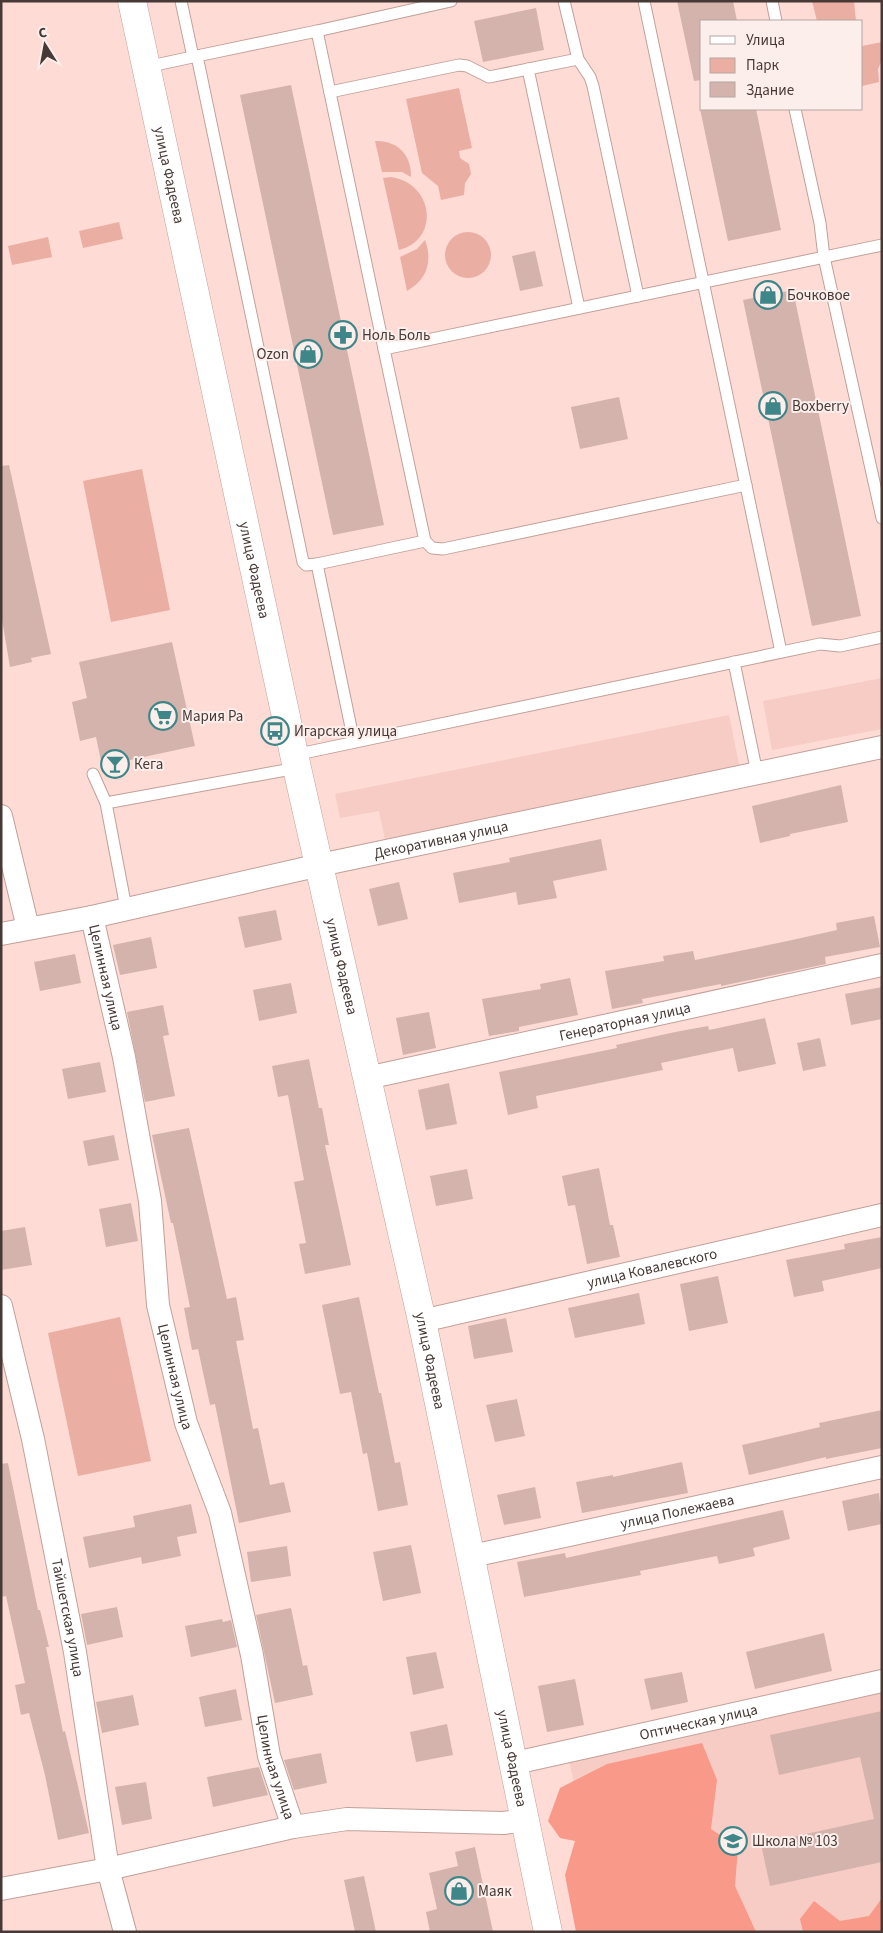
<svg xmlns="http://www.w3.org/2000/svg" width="883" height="1933" viewBox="0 0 883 1933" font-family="'Source Sans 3',sans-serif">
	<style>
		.built { fill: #f6ccc4 }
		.green { fill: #eaaea3 }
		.forest { fill: #f99989 }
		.building { fill: #d5b3ad }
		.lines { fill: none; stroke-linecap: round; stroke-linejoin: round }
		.lane-casing { stroke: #c1a09a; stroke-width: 13 }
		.street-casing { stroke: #c1a09a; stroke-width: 24 }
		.secondary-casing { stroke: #c1a09a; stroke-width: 29 }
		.lane { stroke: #fff; stroke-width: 11 }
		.street { stroke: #fff; stroke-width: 22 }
		.secondary { stroke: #fff; stroke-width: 28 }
		.labels { text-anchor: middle; stroke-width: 4; stroke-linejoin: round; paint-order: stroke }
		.street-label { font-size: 15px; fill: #473936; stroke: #fceeeb }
		.poi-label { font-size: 15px; fill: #473936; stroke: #fceeeb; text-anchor: start }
	</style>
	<rect width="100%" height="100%" fill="#fedbd5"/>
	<!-- built -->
	<g class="built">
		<polygon points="882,678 882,729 772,750 763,701"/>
		<polygon points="729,715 740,769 385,840 379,811 340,818 335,794"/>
		<polygon points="882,1692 882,1922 835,1932 604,1932 569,1759"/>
	</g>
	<!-- green -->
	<g class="green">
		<polygon points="812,1 854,1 856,21 817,21"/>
		<polygon points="882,42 882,60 878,69 879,82 862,86 862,46"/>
		<polygon points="459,88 472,148 459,151 460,158 469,164 471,174 465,183 464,195 441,200 438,186 422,173 406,99"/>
		<path d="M375,141C397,140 412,155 411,177L402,172H382Z"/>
		<path d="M391,177C433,183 441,239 399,250L383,178Z"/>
		<polygon points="119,222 123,239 83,248 79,231"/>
		<circle cx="468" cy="255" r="23"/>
		<polygon points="48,237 52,257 12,265 8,246"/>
		<path d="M425,240C433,261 427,280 407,291L400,257L417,249Z"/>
		<polygon points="142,469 170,610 111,622 83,481"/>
		<polygon points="120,1317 151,1461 78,1476 48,1333"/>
	</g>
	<!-- forest -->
	<g class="forest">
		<polygon points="702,1743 717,1780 711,1829 738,1847 735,1886 756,1932 576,1932 565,1875 575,1841 560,1838 548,1821 560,1788 607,1764"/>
		<polygon points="882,1898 882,1932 803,1932 800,1919 814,1901 840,1921 869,1916"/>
	</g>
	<!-- building -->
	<g class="building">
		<polygon points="677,1 733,1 737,21 702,21 702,80 694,81"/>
		<polygon points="536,8 544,50 483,62 474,21"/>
		<polygon points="291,85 384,525 333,535 240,95"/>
		<polygon points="700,109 756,109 781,230 728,241"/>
		<polygon points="535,251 543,286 520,291 512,256"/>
		<polygon points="793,290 861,616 812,626 743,300"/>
		<polygon points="619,397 628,439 580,449 571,407"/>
		<polygon points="9,465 51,654 31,658 32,662 10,667 1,614 1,466"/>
		<polygon points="172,642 195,746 102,766 96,737 80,741 72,702 87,698 79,662"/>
		<polygon points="841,785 848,822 790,834 790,836 760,843 752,806"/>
		<polygon points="601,839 607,870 553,881 557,898 518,905 516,892 459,903 453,873 510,862 509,858"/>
		<polygon points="399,882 408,919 378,926 369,889"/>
		<polygon points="276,910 282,940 245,948 238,917"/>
		<polygon points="874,916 880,947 825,957 826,964 721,986 721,984 642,999 643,1003 612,1009 605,971 664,961 663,956 693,951 695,960 783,942 837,930 836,923"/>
		<polygon points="151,937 157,968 120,975 113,945"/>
		<polygon points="75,954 81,983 40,991 34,962"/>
		<polygon points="570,978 578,1015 519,1027 519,1031 489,1036 482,999 541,989 540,984"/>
		<polygon points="291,983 297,1013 259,1021 253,990"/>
		<polygon points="882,987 882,1019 851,1025 845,994"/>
		<polygon points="163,1005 169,1035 163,1036 175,1096 145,1102 127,1012"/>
		<polygon points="429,1012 436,1048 403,1055 396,1018"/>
		<polygon points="765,1018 776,1064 738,1072 733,1048 661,1063 663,1070 536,1096 538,1108 508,1115 499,1072 617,1048 616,1045 675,1032 708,1026 709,1030"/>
		<polygon points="820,1038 826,1066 803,1071 797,1043"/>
		<polygon points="309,1059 319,1108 322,1108 329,1145 325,1145 351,1265 305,1274 299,1244 306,1243 294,1182 304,1180 288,1095 278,1097 272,1066"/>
		<polygon points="100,1062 106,1092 68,1099 62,1069"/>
		<polygon points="449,1083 457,1124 426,1130 418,1090"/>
		<polygon points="189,1128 227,1299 236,1297 244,1340 236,1341 253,1429 258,1428 270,1485 284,1482 291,1512 239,1523 215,1404 210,1405 198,1349 192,1350 184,1308 190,1307 173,1223 171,1223 152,1135"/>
		<polygon points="114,1135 119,1160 88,1166 83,1141"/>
		<polygon points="599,1168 610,1225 613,1225 620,1257 587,1264 575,1205 568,1206 562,1176"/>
		<polygon points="467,1169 473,1199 436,1206 430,1176"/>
		<polygon points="131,1203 138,1241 106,1247 99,1209"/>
		<polygon points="25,1227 32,1265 1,1270 1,1231"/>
		<polygon points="882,1237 882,1268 822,1281 824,1291 794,1297 786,1260 845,1249 844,1244"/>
		<polygon points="718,1276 728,1323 689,1331 680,1284"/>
		<polygon points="639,1293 645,1324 575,1338 568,1308"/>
		<polygon points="359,1297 379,1393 381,1393 395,1463 400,1462 408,1505 378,1511 367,1453 363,1454 351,1392 340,1394 322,1305"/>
		<polygon points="506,1318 513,1352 474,1359 468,1326"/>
		<polygon points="517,1399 525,1436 495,1442 486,1405"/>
		<polygon points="882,1410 882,1448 826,1459 826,1457 749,1475 742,1445 820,1427 819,1423"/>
		<polygon points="682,1462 688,1493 582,1513 576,1482 613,1475 613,1477"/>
		<polygon points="8,1463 38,1610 40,1610 49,1647 46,1647 63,1732 65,1731 89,1833 58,1840 45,1775 29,1713 21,1715 15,1685 25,1683 6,1596 1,1597 1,1464"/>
		<polygon points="535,1487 541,1518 504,1525 497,1495"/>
		<polygon points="879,1493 882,1524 848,1531 842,1501"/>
		<polygon points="191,1504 197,1533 177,1537 181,1556 142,1564 141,1557 89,1568 83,1537 135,1527 133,1516"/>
		<polygon points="783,1510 790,1539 753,1548 755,1556 719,1564 717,1556 640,1571 641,1575 524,1597 517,1562 565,1553 566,1558"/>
		<polygon points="411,1545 421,1593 383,1601 373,1552"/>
		<polygon points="287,1546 291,1576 251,1582 247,1552"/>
		<polygon points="117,1607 123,1637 87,1645 81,1614"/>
		<polygon points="291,1608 303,1666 307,1665 313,1695 275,1703 256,1615"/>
		<polygon points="222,1619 223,1622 231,1620 237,1647 191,1657 185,1626"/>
		<polygon points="824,1633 832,1671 755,1689 746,1652"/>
		<polygon points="436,1652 444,1688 413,1695 406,1657"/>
		<polygon points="682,1672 688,1702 651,1710 644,1679"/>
		<polygon points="575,1679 584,1725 547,1732 538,1686"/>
		<polygon points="236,1689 242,1720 205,1727 199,1697"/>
		<polygon points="133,1695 139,1725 102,1733 96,1702"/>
		<polygon points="882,1711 882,1862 770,1886 761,1844 874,1819 860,1757 779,1775 770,1735"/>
		<polygon points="447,1724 453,1755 416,1762 410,1732"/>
		<polygon points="321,1753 327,1783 294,1790 284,1760"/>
		<polygon points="259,1767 268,1795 213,1807 207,1777"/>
		<polygon points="146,1782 152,1819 122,1825 115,1787"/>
		<polygon points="475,1847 493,1932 430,1932 426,1912 437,1909 429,1873 458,1866 455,1852"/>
		<polygon points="364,1876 376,1932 355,1932 344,1880"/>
	</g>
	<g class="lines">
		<defs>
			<g id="lane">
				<polyline points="181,1 193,57"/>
				<polyline points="564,1 578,59 590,77 593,86 638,296"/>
				<polyline points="644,1 781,652"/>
				<polyline points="772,1 776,21"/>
				<polyline points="317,31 451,1"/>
				<polyline points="146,67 197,56"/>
				<polyline points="528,69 579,308"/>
				<polyline points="330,92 459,65 467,66 489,77 578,59"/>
				<polyline points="795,109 820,223 824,257 882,518"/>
				<polyline points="425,541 432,548 443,549 746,485"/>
				<polyline points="317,564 306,565 303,562 197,56 317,31 384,349"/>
				<polyline points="734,662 757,773"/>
				<polyline points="354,742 317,564 425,541 384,349 882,245"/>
				<polyline points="294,755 820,644 840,646 882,637"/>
				<polyline points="93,774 106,803 126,908"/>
				<polyline points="106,803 297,768"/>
			</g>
			<g id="street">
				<polyline points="1,816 28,928"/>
				<path id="s1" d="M92,917L124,1057L150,1201L158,1305L186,1423L220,1513L252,1655L269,1756L293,1827"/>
				<path id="s2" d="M1,934L92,917L320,865L882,747"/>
				<path id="s3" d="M367,1078L882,965"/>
				<path id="s4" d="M1,1306L33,1439L75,1652L108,1869L125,1932"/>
				<path id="s5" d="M422,1321L882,1215"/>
				<path id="s6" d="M472,1556L882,1467"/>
				<path id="s7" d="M515,1763L882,1681"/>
				<polyline points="1,1889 108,1869 293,1827 347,1819 503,1823 525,1820"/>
			</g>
			<g id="secondary">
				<path id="s8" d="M132,1L297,768L422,1321L548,1932"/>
			</g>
		</defs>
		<!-- lane casing -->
		<use href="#lane" class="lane-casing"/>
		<!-- street casing -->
		<use href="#street" class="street-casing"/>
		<!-- secondary casing -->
		<use href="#secondary" class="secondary-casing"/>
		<!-- lane -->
		<use href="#lane" class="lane"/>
		<!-- street -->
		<use href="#street" class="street"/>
		<!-- secondary -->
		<use href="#secondary" class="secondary"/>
	</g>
	<!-- icons -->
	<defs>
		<symbol id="shop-ring" viewBox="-11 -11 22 22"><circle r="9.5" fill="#fceeeb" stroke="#3e8688" stroke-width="1.5"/><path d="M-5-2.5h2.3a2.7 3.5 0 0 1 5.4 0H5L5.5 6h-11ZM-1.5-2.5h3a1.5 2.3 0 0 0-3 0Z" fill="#3e8688"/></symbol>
		<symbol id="pharmacy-ring" viewBox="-11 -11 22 22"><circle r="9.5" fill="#fceeeb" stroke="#3e8688" stroke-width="1.5"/><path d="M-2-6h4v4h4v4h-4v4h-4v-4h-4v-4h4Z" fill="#3e8688"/></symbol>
		<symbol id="supermarket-ring" viewBox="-11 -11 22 22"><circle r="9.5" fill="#fceeeb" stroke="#3e8688" stroke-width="1.5"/><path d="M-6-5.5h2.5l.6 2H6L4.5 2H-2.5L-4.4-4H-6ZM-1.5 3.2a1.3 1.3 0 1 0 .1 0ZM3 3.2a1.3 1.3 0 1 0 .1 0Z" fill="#3e8688"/></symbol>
		<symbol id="bus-ring" viewBox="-11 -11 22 22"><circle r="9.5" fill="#fceeeb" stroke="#3e8688" stroke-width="1.5"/><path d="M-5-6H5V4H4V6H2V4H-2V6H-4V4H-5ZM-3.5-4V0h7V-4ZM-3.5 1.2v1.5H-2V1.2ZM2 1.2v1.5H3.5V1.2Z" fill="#3e8688"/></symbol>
		<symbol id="bar-ring" viewBox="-11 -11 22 22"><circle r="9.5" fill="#fceeeb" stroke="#3e8688" stroke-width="1.5"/><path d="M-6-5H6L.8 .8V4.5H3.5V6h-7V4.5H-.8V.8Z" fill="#3e8688"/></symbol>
		<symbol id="school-ring" viewBox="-11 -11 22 22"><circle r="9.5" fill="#fceeeb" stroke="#3e8688" stroke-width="1.5"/><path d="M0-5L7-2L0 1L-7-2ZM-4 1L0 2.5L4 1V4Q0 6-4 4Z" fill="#3e8688"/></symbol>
	</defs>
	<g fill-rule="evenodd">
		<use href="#shop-ring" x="752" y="279" width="32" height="32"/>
		<use href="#pharmacy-ring" x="327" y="319" width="32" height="32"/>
		<use href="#shop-ring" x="292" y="338" width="32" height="32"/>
		<use href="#shop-ring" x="757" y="390" width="32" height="32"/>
		<use href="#supermarket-ring" x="147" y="700" width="32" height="32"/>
		<use href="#bus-ring" x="259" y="715" width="32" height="32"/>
		<use href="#bar-ring" x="99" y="748" width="32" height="32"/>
		<use href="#school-ring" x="717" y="1825" width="32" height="32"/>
		<use href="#shop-ring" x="443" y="1875" width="32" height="32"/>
	</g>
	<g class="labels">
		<!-- street labels -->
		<g class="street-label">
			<text dy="5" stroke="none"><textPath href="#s8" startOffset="178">улица Фадеева</textPath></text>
			<text dy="5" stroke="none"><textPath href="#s8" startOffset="582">улица Фадеева</textPath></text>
			<text dy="5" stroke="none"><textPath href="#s2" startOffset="450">Декоративная улица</textPath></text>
			<text dy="5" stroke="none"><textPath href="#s8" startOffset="988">улица Фадеева</textPath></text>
			<text dy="5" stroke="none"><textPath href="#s1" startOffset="62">Целинная улица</textPath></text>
			<text dy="5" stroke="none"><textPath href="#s3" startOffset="264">Генераторная улица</textPath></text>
			<text dy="5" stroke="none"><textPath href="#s5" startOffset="236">улица Ковалевского</textPath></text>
			<text dy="5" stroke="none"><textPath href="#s8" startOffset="1392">улица Фадеева</textPath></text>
			<text dy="5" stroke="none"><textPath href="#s1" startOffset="468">Целинная улица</textPath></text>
			<text dy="5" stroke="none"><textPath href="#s6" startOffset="210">улица Полежаева</textPath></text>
			<text dy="5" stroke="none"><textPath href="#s4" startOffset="319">Тайшетская улица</textPath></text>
			<text dy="5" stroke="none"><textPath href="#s7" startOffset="188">Оптическая улица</textPath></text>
			<text dy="5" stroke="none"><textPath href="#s8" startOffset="1798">улица Фадеева</textPath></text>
			<text dy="5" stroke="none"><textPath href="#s1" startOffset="872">Целинная улица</textPath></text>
		</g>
		<!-- poi labels -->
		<g class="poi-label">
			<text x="787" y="300">Бочковое</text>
			<text x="362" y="340">Ноль Боль</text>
			<text x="289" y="359" text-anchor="end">Ozon</text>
			<text x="792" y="411">Boxberry</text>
			<text x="182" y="721">Мария Ра</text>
			<text x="294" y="736">Игарская улица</text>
			<text x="134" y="769">Кега</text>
			<text x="752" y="1846">Школа № 103</text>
			<text x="478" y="1896">Маяк</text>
		</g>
	</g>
	<!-- border -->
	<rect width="883" height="1933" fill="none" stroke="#473936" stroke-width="5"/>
	<!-- legend -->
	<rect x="700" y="20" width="162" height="90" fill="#fceeeb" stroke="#b4a6a3"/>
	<rect x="710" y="36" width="25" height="8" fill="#ffffff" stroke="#b4a6a3"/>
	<text x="746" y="45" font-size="15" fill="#473936">Улица</text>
	<rect x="710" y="58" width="25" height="15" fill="#eaaea3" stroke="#b4a6a3"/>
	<text x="746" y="70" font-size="15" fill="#473936">Парк</text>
	<rect x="710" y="82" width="25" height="15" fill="#d5b3ad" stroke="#b4a6a3"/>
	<text x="746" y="95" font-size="15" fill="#473936">Здание</text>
	<!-- north arrow -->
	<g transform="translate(45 45) rotate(349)" stroke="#fceeeb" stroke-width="4" paint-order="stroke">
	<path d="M0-4L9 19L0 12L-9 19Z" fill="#473936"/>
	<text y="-8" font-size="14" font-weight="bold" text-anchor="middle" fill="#473936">С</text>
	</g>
</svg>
